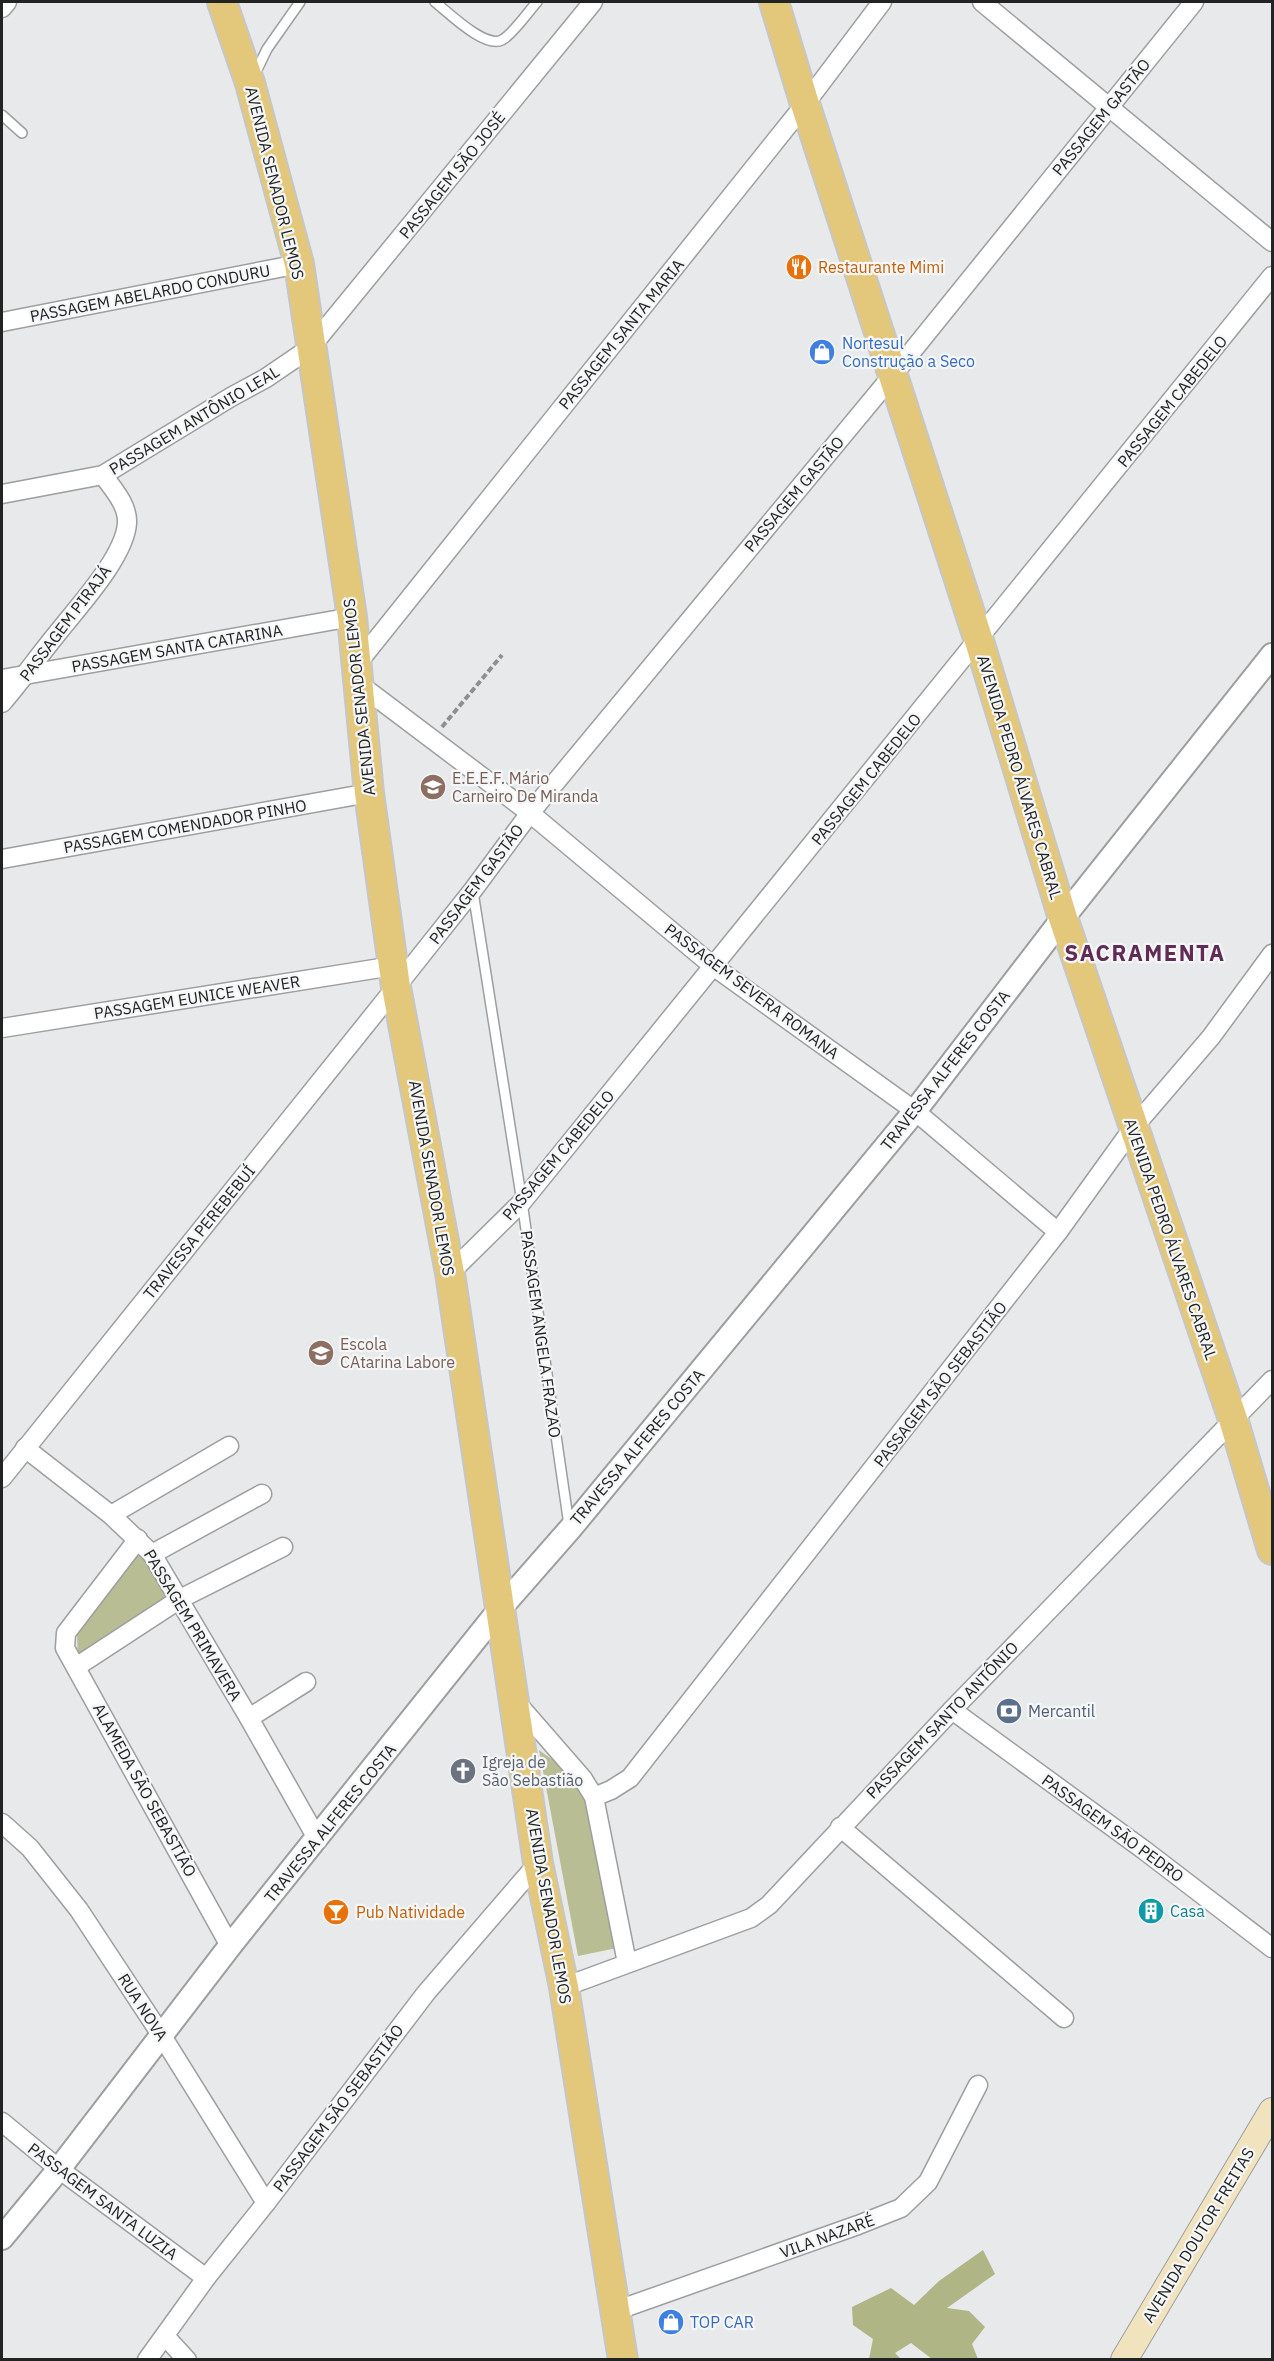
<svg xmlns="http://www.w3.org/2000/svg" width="1274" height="2361" viewBox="0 0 1274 2361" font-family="'IBM Plex Sans',sans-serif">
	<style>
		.green { fill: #b8bd93 }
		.forest { fill: #b0b586 }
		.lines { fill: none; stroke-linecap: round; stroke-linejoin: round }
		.service-casing { stroke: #9d9e9f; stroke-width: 12 }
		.minor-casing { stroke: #9d9e9f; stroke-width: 21 }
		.tertiary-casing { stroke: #9d9e9f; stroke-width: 26 }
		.secondary-casing { stroke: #9d9e9f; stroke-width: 28 }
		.primary-casing { stroke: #c6c6c6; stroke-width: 32 }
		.path { stroke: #8e8f90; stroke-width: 4; stroke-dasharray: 6 3; stroke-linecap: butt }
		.service { stroke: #fff; stroke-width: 9 }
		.minor { stroke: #fff; stroke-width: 18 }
		.tertiary { stroke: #fff; stroke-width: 22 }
		.secondary { stroke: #f1e3bd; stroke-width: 26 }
		.primary { stroke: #e3c87b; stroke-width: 28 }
		.labels { text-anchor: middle; stroke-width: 4.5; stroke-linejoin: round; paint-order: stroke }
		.street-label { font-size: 16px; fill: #222323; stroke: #f5f6f7 }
		.food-label { font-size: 16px; fill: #c56008; stroke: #f5f6f7; text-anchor: start }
		.shop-label { font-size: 16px; fill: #366cbe; stroke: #f5f6f7; text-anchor: start }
		.education-label { font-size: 16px; fill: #785e54; stroke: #f5f6f7; text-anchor: start }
		.service-label { font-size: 16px; fill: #4e5e75; stroke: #f5f6f7; text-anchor: start }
		.worship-label { font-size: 16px; fill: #5b616d; stroke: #f5f6f7; text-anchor: start }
		.culture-label { font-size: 16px; fill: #0d838f; stroke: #f5f6f7; text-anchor: start }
		.district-label { font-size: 22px; font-weight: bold; letter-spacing: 1.5px; fill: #622a56; stroke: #f5f6f7 }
	</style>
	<rect width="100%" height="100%" fill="#e8e9ea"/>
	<!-- green -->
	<g class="green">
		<polygon points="136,1556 146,1556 171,1597 78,1663 77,1634"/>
		<path d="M539,1750C549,1758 565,1766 572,1776C601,1817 608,1899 617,1948L578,1956Z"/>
	</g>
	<!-- forest -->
	<polygon class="forest" points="983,2250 995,2274 947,2308 969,2311 985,2327 972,2344 978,2359 932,2359 911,2343 895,2353 901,2359 869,2359 873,2339 853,2325 852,2307 891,2288 914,2305 939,2281"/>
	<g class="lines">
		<defs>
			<g id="service">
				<path d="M435,2C448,12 485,49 502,40C513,34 528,12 537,2"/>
				<polyline points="254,76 267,49 300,2"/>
				<polyline points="2,115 22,133"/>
				<polyline points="473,892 522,1202 569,1525"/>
			</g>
			<g id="minor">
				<polyline points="982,2 1272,242"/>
				<polyline points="2,8 7,2"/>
				<polyline points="2,322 299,264"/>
				<polyline points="2,494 103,475 231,397 266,378 310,348 593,2"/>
				<polyline points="357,664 805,104 882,2"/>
				<polyline points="2,679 352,617"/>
				<polyline points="359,684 530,813 713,966 915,1111 1058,1232"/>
				<path d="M2,703C21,681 38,657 56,635C77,608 125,557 127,523C128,505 113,489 103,475"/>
				<polyline points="2,859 369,793"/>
				<polyline points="2,1028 393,966"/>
				<polyline points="450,1273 522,1202 1272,276"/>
				<polyline points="25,1448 111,1515 152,1554 249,1718 318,1840"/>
				<polyline points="2,1478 396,987 473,890 530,813 892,376 1194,2"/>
				<polyline points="111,1515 229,1446"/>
				<polyline points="138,1539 66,1633 65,1648 230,1946"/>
				<polyline points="152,1554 262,1494"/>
				<polyline points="76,1667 180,1599 283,1547"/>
				<polyline points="516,1702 583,1779 594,1797 627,1963"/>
				<polyline points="952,1710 1144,1850 1272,1948"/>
				<polyline points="249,1718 306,1682"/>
				<polyline points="594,1797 611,1790 630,1778 1058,1232 1133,1128 1211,1037 1272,954"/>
				<polyline points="2,1823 30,1848 79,1910 162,2036 266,2203"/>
				<polyline points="840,1827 1064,2018"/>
				<polyline points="564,1987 751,1918 769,1905 952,1710 1272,1380"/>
				<polyline points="2,2122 59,2169 206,2278"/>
				<polyline points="615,2311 858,2225 901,2208 928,2182 978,2085"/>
				<polyline points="165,2336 187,2360"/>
				<polyline points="147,2360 206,2278 266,2203 426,1993 538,1863"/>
			</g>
			<polyline id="tertiary" points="2,2238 59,2169 230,1946 499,1610 570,1529 915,1111 1063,918 1272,655"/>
			<polyline id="secondary" points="1124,2360 1272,2111"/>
			<g id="primary">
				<polyline points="222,2 250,83 299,264 352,617 369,793 396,987 450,1273 538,1863 564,1987 623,2360"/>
				<polyline points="774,2 805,104 979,641 1063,918 1233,1419 1272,1550"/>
			</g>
		</defs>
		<!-- service casing -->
		<use href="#service" class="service-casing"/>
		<!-- minor casing -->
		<use href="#minor" class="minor-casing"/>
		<!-- tertiary casing -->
		<use href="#tertiary" class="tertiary-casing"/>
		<!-- secondary casing -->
		<use href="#secondary" class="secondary-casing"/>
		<!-- primary casing -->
		<use href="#primary" class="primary-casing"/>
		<!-- path -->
		<polyline class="path" points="442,727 502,655"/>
		<!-- service -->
		<use href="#service" class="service"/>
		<!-- minor -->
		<use href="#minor" class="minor"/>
		<!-- tertiary -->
		<use href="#tertiary" class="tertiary"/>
		<!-- secondary -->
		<use href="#secondary" class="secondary"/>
		<!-- primary -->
		<use href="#primary" class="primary"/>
	</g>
	<!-- icons -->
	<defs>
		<symbol id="restaurant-disc" viewBox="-11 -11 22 22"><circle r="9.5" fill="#e8710a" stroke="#f5f6f7"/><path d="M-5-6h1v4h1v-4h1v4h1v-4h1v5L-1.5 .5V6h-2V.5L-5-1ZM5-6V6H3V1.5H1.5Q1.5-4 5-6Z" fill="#fff"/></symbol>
		<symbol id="shop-disc" viewBox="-11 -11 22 22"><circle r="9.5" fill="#3f7fe0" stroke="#f5f6f7"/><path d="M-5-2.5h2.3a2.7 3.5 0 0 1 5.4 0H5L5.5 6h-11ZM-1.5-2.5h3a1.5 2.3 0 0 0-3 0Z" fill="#fff"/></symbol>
		<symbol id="school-disc" viewBox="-11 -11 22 22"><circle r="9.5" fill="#8d6e63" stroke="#f5f6f7"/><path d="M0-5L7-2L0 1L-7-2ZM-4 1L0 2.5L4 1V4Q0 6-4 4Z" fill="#fff"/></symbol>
		<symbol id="bank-disc" viewBox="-11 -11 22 22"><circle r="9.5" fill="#5c6f8a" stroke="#f5f6f7"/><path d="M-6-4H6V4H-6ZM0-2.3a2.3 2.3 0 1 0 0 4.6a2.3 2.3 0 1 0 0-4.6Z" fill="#fff"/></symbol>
		<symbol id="church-disc" viewBox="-11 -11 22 22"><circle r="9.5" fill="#6b7280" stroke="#f5f6f7"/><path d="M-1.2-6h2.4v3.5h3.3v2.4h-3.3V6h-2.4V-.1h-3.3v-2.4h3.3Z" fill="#fff"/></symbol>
		<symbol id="building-disc" viewBox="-11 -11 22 22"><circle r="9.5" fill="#0f9aa8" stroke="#f5f6f7"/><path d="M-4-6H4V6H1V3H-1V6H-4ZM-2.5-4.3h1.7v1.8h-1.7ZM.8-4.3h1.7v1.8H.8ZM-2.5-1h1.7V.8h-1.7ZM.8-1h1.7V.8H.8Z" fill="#fff"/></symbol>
		<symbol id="bar-disc" viewBox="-11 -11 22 22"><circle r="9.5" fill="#e8710a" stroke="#f5f6f7"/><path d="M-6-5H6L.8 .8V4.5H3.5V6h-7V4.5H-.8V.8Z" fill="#fff"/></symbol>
	</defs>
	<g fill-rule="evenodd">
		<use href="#restaurant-disc" x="784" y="252" width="30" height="30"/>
		<use href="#shop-disc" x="807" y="337" width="30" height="30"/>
		<use href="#school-disc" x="418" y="772" width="30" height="30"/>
		<use href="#school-disc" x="306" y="1338" width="30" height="30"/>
		<use href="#bank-disc" x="994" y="1696" width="30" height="30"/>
		<use href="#church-disc" x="448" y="1756" width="30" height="30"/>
		<use href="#building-disc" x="1136" y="1896" width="30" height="30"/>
		<use href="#bar-disc" x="321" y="1897" width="30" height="30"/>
		<use href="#shop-disc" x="656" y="2307" width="30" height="30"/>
	</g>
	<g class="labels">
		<!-- street labels -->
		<g class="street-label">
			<text transform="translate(1101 117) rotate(-51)" y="6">PASSAGEM GASTÃO</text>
			<text transform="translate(452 175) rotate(-51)" y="6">PASSAGEM SÃO JOSÉ</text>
			<text transform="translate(275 183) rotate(76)" y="6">AVENIDA SENADOR LEMOS</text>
			<text transform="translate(150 293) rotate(-11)" y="6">PASSAGEM ABELARDO CONDURU</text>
			<text transform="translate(621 334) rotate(-51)" y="6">PASSAGEM SANTA MARIA</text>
			<text transform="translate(1172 401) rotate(-51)" y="6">PASSAGEM CABEDELO</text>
			<text transform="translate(194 420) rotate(-31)" y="6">PASSAGEM ANTÔNIO LEAL</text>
			<text transform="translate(794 494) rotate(-50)" y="6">PASSAGEM GASTÃO</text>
			<text transform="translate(65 623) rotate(-53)" y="6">PASSAGEM PIRAJÁ</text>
			<text transform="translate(177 648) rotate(-10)" y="6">PASSAGEM SANTA CATARINA</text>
			<text transform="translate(359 697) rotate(-96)" y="6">AVENIDA SENADOR LEMOS</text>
			<text transform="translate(1020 777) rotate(73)" y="6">AVENIDA PEDRO ÁLVARES CABRAL</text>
			<text transform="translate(866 779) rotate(-51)" y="6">PASSAGEM CABEDELO</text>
			<text transform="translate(185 826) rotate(-10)" y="6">PASSAGEM COMENDADOR PINHO</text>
			<text transform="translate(476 884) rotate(-53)" y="6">PASSAGEM GASTÃO</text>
			<text transform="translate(752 991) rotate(37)" y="6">PASSAGEM SEVERA ROMANA</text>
			<text transform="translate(197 997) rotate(-9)" y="6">PASSAGEM EUNICE WEAVER</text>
			<text transform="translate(945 1070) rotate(-52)" y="6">TRAVESSA ALFERES COSTA</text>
			<text transform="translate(558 1155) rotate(-50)" y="6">PASSAGEM CABEDELO</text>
			<text transform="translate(432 1178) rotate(80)" y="6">AVENIDA SENADOR LEMOS</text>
			<text transform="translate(199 1232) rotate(-51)" y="6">TRAVESSA PEREBEBUÍ</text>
			<text transform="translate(1171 1239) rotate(71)" y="6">AVENIDA PEDRO ÁLVARES CABRAL</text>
			<text transform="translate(541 1334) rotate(82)" y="6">PASSAGEM ANGELA FRAZAO</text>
			<text transform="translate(940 1384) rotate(-52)" y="6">PASSAGEM SÃO SEBASTIÃO</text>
			<text transform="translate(637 1447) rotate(-50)" y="6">TRAVESSA ALFERES COSTA</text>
			<text transform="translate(193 1625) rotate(59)" y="6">PASSAGEM PRIMAVERA</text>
			<text transform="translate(942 1720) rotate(-46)" y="6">PASSAGEM SANTO ANTÔNIO</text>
			<text transform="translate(145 1790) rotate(61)" y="6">ALAMEDA SÃO SEBASTIÃO</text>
			<text transform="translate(330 1823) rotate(-51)" y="6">TRAVESSA ALFERES COSTA</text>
			<text transform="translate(1113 1828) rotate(36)" y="6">PASSAGEM SÃO PEDRO</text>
			<text transform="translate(549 1906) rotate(80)" y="6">AVENIDA SENADOR LEMOS</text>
			<text transform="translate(143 2007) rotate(57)" y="6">RUA NOVA</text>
			<text transform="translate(338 2108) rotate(-53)" y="6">PASSAGEM SÃO SEBASTIÃO</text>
			<text transform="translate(103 2201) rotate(37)" y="6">PASSAGEM SANTA LUZIA</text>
			<text transform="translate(1198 2235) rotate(-59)" y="6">AVENIDA DOUTOR FREITAS</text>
			<text transform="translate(827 2236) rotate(-20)" y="6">VILA NAZARÉ</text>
		</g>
		<!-- food labels -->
		<g class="food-label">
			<text x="818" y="273">Restaurante Mimi</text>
			<text x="356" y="1918">Pub Natividade</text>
		</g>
		<!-- shop labels -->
		<g class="shop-label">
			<text x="842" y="349">Nortesul<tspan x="842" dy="18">Construção a Seco</tspan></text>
			<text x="690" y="2328">TOP CAR</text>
		</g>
		<!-- education labels -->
		<g class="education-label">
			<text x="452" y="784">E.E.E.F. Mário<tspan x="452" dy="18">Carneiro De Miranda</tspan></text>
			<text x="340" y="1350">Escola<tspan x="340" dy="18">CAtarina Labore</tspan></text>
		</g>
		<!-- service labels -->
		<g class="service-label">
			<text x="1028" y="1717">Mercantil</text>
		</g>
		<!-- worship labels -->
		<g class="worship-label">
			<text x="482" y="1768">Igreja de<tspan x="482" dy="18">São Sebastião</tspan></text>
		</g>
		<!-- culture labels -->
		<g class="culture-label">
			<text x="1170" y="1917">Casa</text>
		</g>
		<!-- district labels -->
		<g class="district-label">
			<text x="1145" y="961">SACRAMENTA</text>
		</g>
	</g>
	<!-- border -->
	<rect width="1274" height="2361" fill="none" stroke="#222323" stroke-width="6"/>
</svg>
